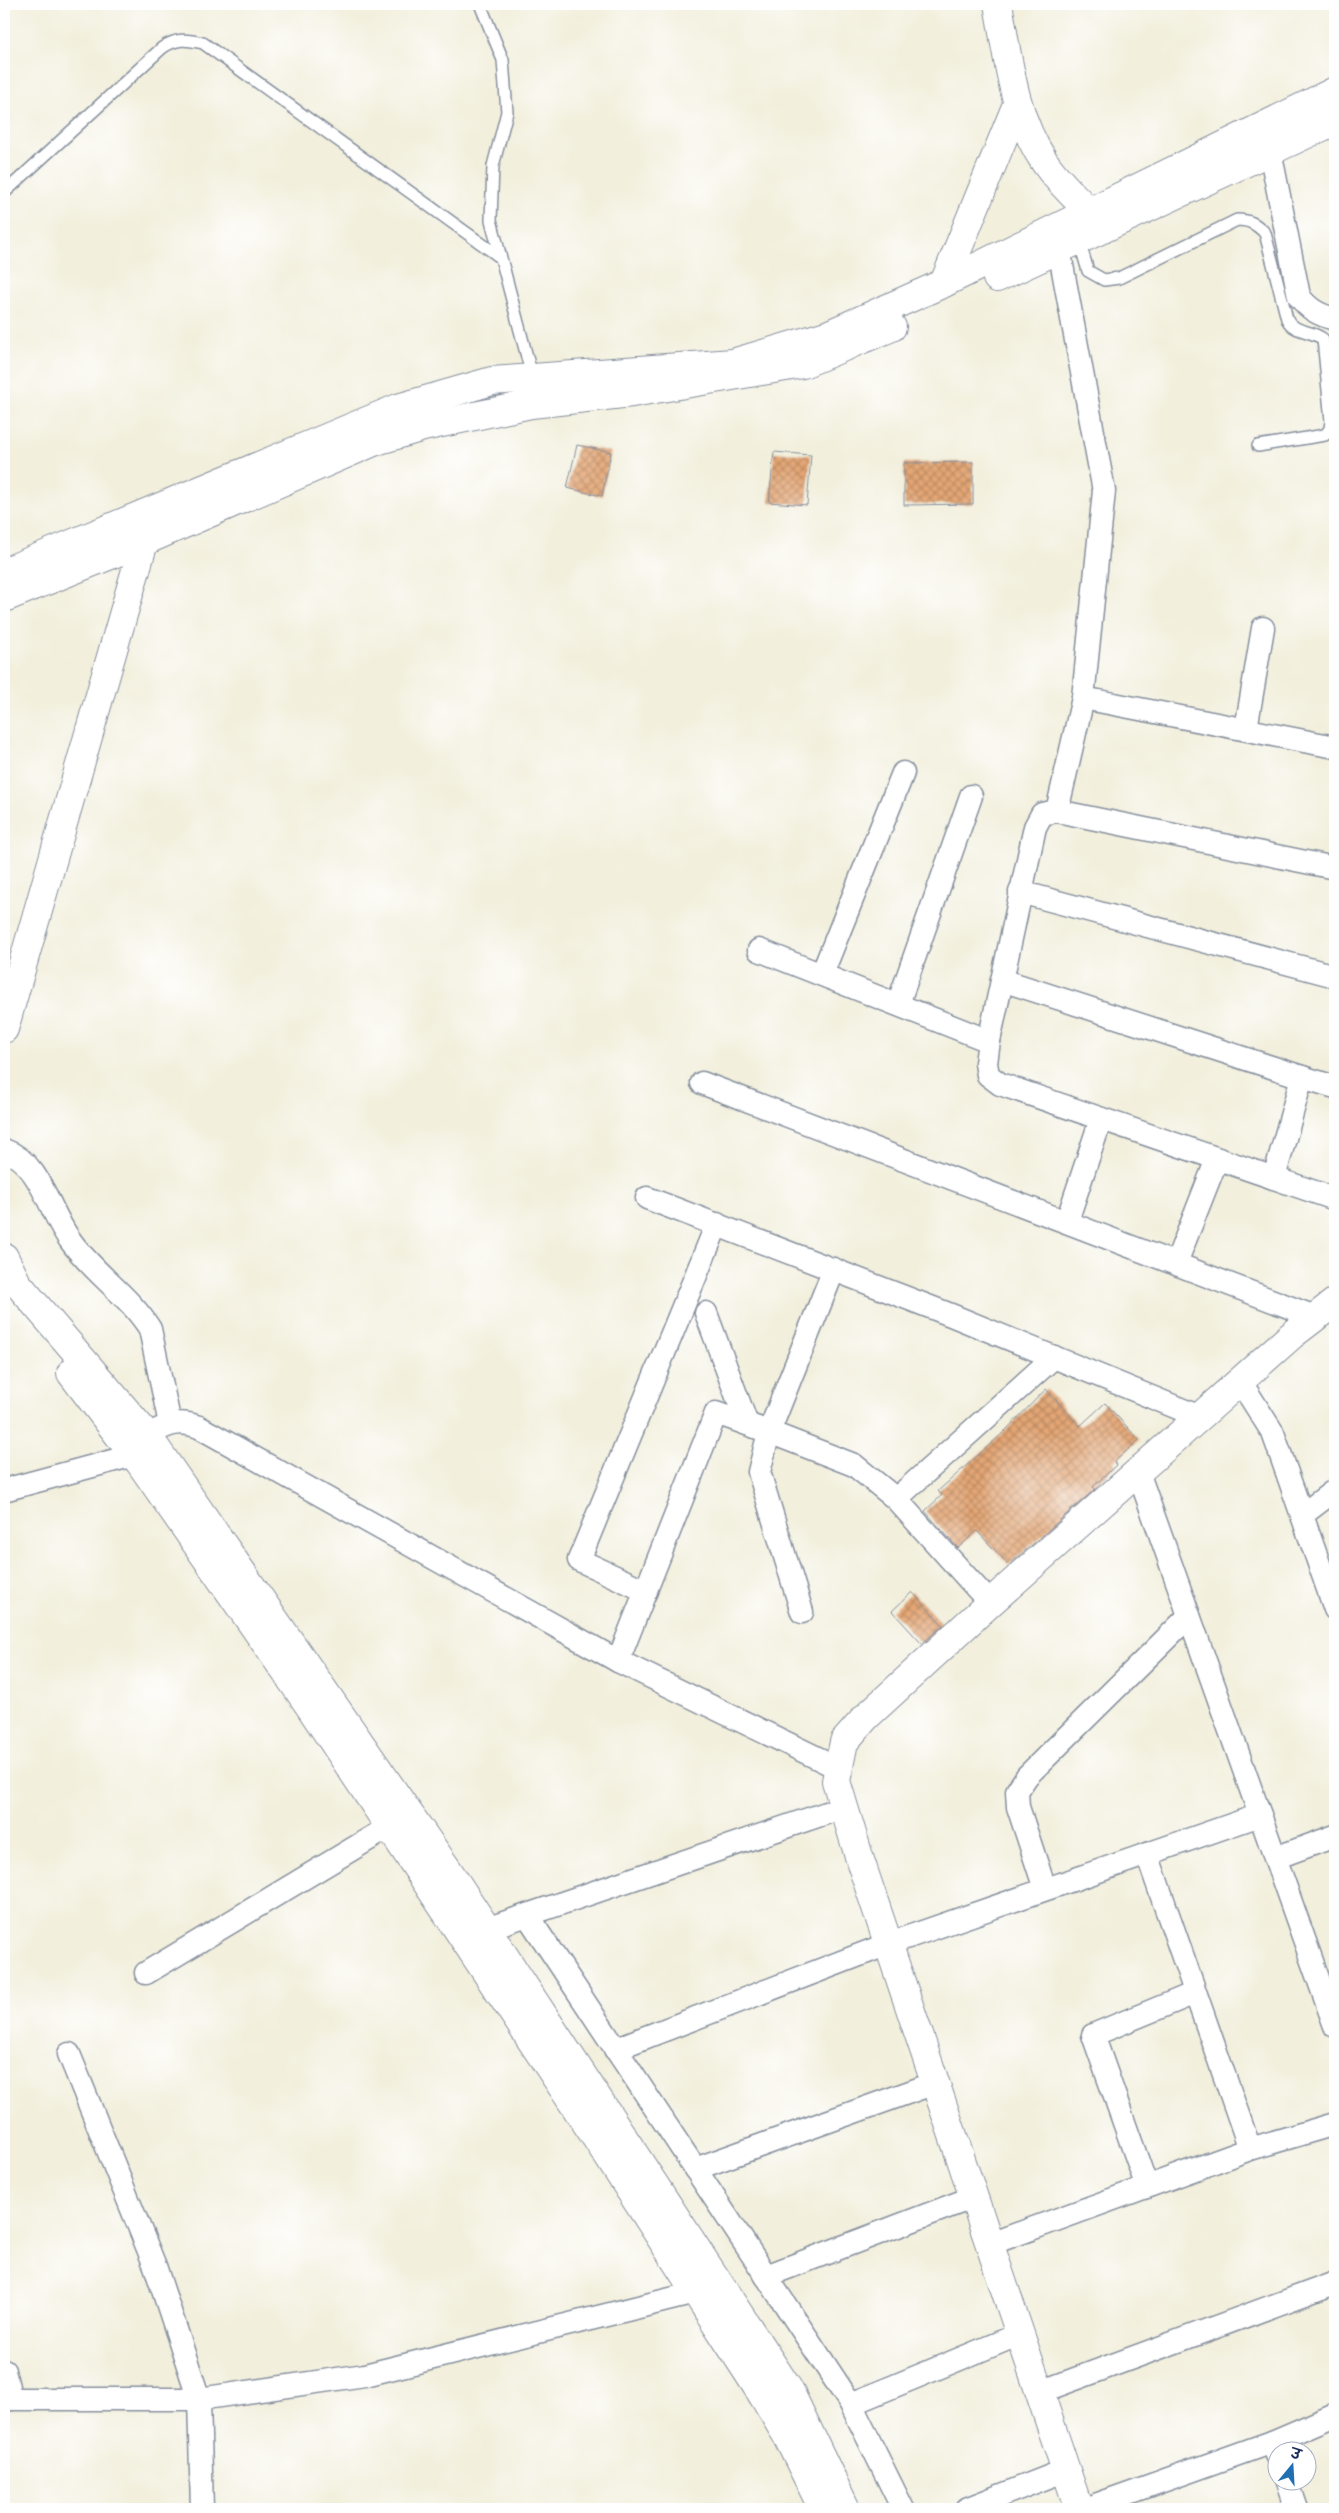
<svg xmlns="http://www.w3.org/2000/svg" width="1339" height="2513" viewBox="0 0 1339 2513" font-family="Sriracha,'Playpen Sans Deva',sans-serif">
	<style>
		.building { fill: url(#building-cross-hatch) }
		.lines { fill: none; stroke-linecap: round; stroke-linejoin: round }
		.lane-casing { stroke: #868f9d; stroke-width: 14 }
		.street-casing { stroke: #868f9d; stroke-width: 25 }
		.secondary-casing { stroke: #868f9d; stroke-width: 30 }
		.lane { stroke: #fff; stroke-width: 11 }
		.street { stroke: #fff; stroke-width: 22 }
		.secondary { stroke: #fff; stroke-width: 28 }
	</style>
	<defs>
		<pattern id="building-cross-hatch" width="8" height="8" patternUnits="userSpaceOnUse" patternTransform="scale(1.25)"><rect width="8" height="8" fill="#e4a674"/><path d="M0 0l8 8M0 8l8-8" fill="none" stroke="#b88862"/></pattern>
	</defs>
	<rect width="100%" height="100%" fill="#fff"/>
	<filter id="ink" filterUnits="userSpaceOnUse"><feTurbulence type="fractalNoise" baseFrequency=".02" numOctaves="2"/><feDisplacementMap in="SourceGraphic" scale="10" xChannelSelector="R" yChannelSelector="G"/><feConvolveMatrix kernelMatrix="1 2 1 2 8 2 1 2 1" color-interpolation-filters="sRGB"/></filter>
	<filter id="wash" filterUnits="userSpaceOnUse"><feTurbulence type="fractalNoise" baseFrequency=".0096" numOctaves="4" result="noise"/><feDisplacementMap in="SourceGraphic" scale="20" xChannelSelector="R" yChannelSelector="G"/><feGaussianBlur stdDeviation="1.12" result="paint"/><feColorMatrix in="noise" values="0 0 0 0 0 0 0 0 0 0 0 0 0 0 0 0 0 1.4 0 .05"/><feComposite in="paint" operator="in"/></filter>
	<g filter="url(#wash)">
		<rect width="100%" height="100%" fill="#f2efdc"/>
		<g id="blocks">
			<!-- building -->
			<g class="building">
				<polygon points="577,445 611,452 602,496 567,488"/>
				<polygon points="774,452 811,455 807,505 769,502"/>
				<polygon points="973,462 973,504 904,505 904,463"/>
				<polygon points="1046,1389 1080,1426 1105,1403 1139,1440 1114,1462 1116,1465 1093,1487 1095,1489 1009,1565 977,1531 958,1548 925,1511 942,1495 938,1491 1004,1432"/>
				<polygon points="912,1592 943,1625 922,1644 892,1611"/>
			</g>
		</g>
	</g>
	<g filter="url(#ink)">
		<use href="#blocks" fill-opacity="0" stroke="#868f9d" stroke-width="1"/>
		<g class="lines">
			<defs>
				<g id="lane">
					<polyline points="480,4 503,60 507,112 493,166 491,220 532,376"/>
					<path d="M4,193L162,48C176,38 186,39 203,43L500,257"/>
					<path d="M1079,240L1088,271L1104,280L1119,278L1237,220C1250,220 1256,224 1265,233L1287,319C1294,333 1311,330 1323,339L1331,421L1330,429L1325,435L1258,446"/>
				</g>
				<g id="street">
					<path d="M1270,151L1299,296C1308,309 1319,315 1335,319"/>
					<polyline points="1083,698 1335,747"/>
					<polyline points="1246,729 1263,628"/>
					<polyline points="1057,811 1335,868"/>
					<polyline points="1020,892 1335,976"/>
					<polyline points="759,950 989,1041 986,1063 988,1075 1000,1084 1335,1199"/>
					<polyline points="822,974 903,773"/>
					<polyline points="1002,980 1302,1077 1274,1178"/>
					<polyline points="898,1004 971,796"/>
					<polyline points="989,1041 1035,827 1042,814 1057,811 1083,698 1104,491 1059,249"/>
					<polyline points="1302,1077 1335,1087"/>
					<polyline points="702,1083 1315,1317"/>
					<path d="M4,1150C41,1163 48,1210 70,1240C93,1273 129,1295 150,1329L170,1424"/>
					<polyline points="647,1198 951,1315 1200,1417"/>
					<polyline points="1067,1221 1101,1119"/>
					<polyline points="1176,1263 1217,1159"/>
					<polyline points="834,1269 769,1432 854,1465 896,1499 990,1603"/>
					<polyline points="706,1313 747,1424"/>
					<polyline points="1240,1381 1273,1433 1335,1609"/>
					<path d="M147,1435C168,1425 176,1419 199,1427L618,1661L838,1768"/>
					<polyline points="1138,1472 1335,2026"/>
					<polyline points="4,1490 134,1455"/>
					<polyline points="896,1499 1054,1357"/>
					<polyline points="1302,1515 1335,1490"/>
					<polyline points="646,1591 579,1560 717,1224"/>
					<polyline points="618,1661 716,1413 769,1432 759,1472 802,1612"/>
					<polyline points="1275,1858 1335,1836"/>
					<polyline points="1045,1889 1018,1807 1017,1791 1027,1776 1189,1616"/>
					<polyline points="527,1915 851,2404 903,2509"/>
					<polyline points="486,1929 844,1807"/>
					<polyline points="146,1973 389,1827"/>
					<polyline points="615,2049 888,1944 1260,1815"/>
					<polyline points="1250,2149 1335,2124"/>
					<polyline points="695,2169 935,2083"/>
					<polyline points="1147,2187 1093,2035 1195,1993"/>
					<polyline points="990,2244 1250,2149 1147,1854"/>
					<polyline points="766,2276 974,2197"/>
					<polyline points="4,2371 11,2399"/>
					<polyline points="1040,2392 1335,2283"/>
					<polyline points="4,2399 199,2399 155,2266 69,2054"/>
					<polyline points="851,2404 1020,2334"/>
					<polyline points="1272,2442 1335,2415"/>
					<polyline points="1286,2480 1296,2509"/>
					<polyline points="202,2509 199,2399 365,2375 695,2293 709,2286"/>
					<polyline points="966,2509 1066,2470"/>
					<polyline points="1084,2509 1272,2442 1276,2455"/>
				</g>
				<g id="secondary">
					<path d="M998,4C1008,57 1013,115 1044,161C1056,180 1075,196 1090,213"/>
					<polyline points="997,278 1335,121"/>
					<polyline points="944,283 1017,104"/>
					<polyline points="4,572 398,408 492,381 733,363 827,335 944,283 1335,91"/>
					<polyline points="4,598 145,541 376,441 423,427 531,404 632,393 803,364 892,327"/>
					<polyline points="4,1029 148,528"/>
					<polyline points="4,1257 17,1283 147,1435 450,1873 789,2390 846,2509"/>
					<polyline points="71,1373 140,1463 308,1704 598,2141 763,2396 787,2436 823,2509"/>
					<polyline points="1079,2509 861,1863 836,1781 844,1742 866,1717 990,1603 1292,1335 1335,1302"/>
				</g>
			</defs>
			<!-- lane casing -->
			<use href="#lane" class="lane-casing"/>
			<!-- street casing -->
			<use href="#street" class="street-casing"/>
			<!-- secondary casing -->
			<use href="#secondary" class="secondary-casing"/>
			<!-- lane -->
			<use href="#lane" class="lane"/>
			<!-- street -->
			<use href="#street" class="street"/>
			<!-- secondary -->
			<use href="#secondary" class="secondary"/>
		</g>
	</g>
	<!-- margin -->
	<rect width="1339" height="2513" fill="none" stroke="#fff" stroke-width="20"/>
	<!-- north arrow -->
	<g transform="translate(1292 2466) rotate(18)"><circle r="24" fill="#ffffff" stroke="#a4acbf"/>
	<path d="M0-4L9 19L0 12L-9 19Z" fill="#1f6fb2"/>
	<text y="-8" font-size="14" font-weight="bold" text-anchor="middle" fill="#1b2f5e">उ</text>
	</g>
</svg>
